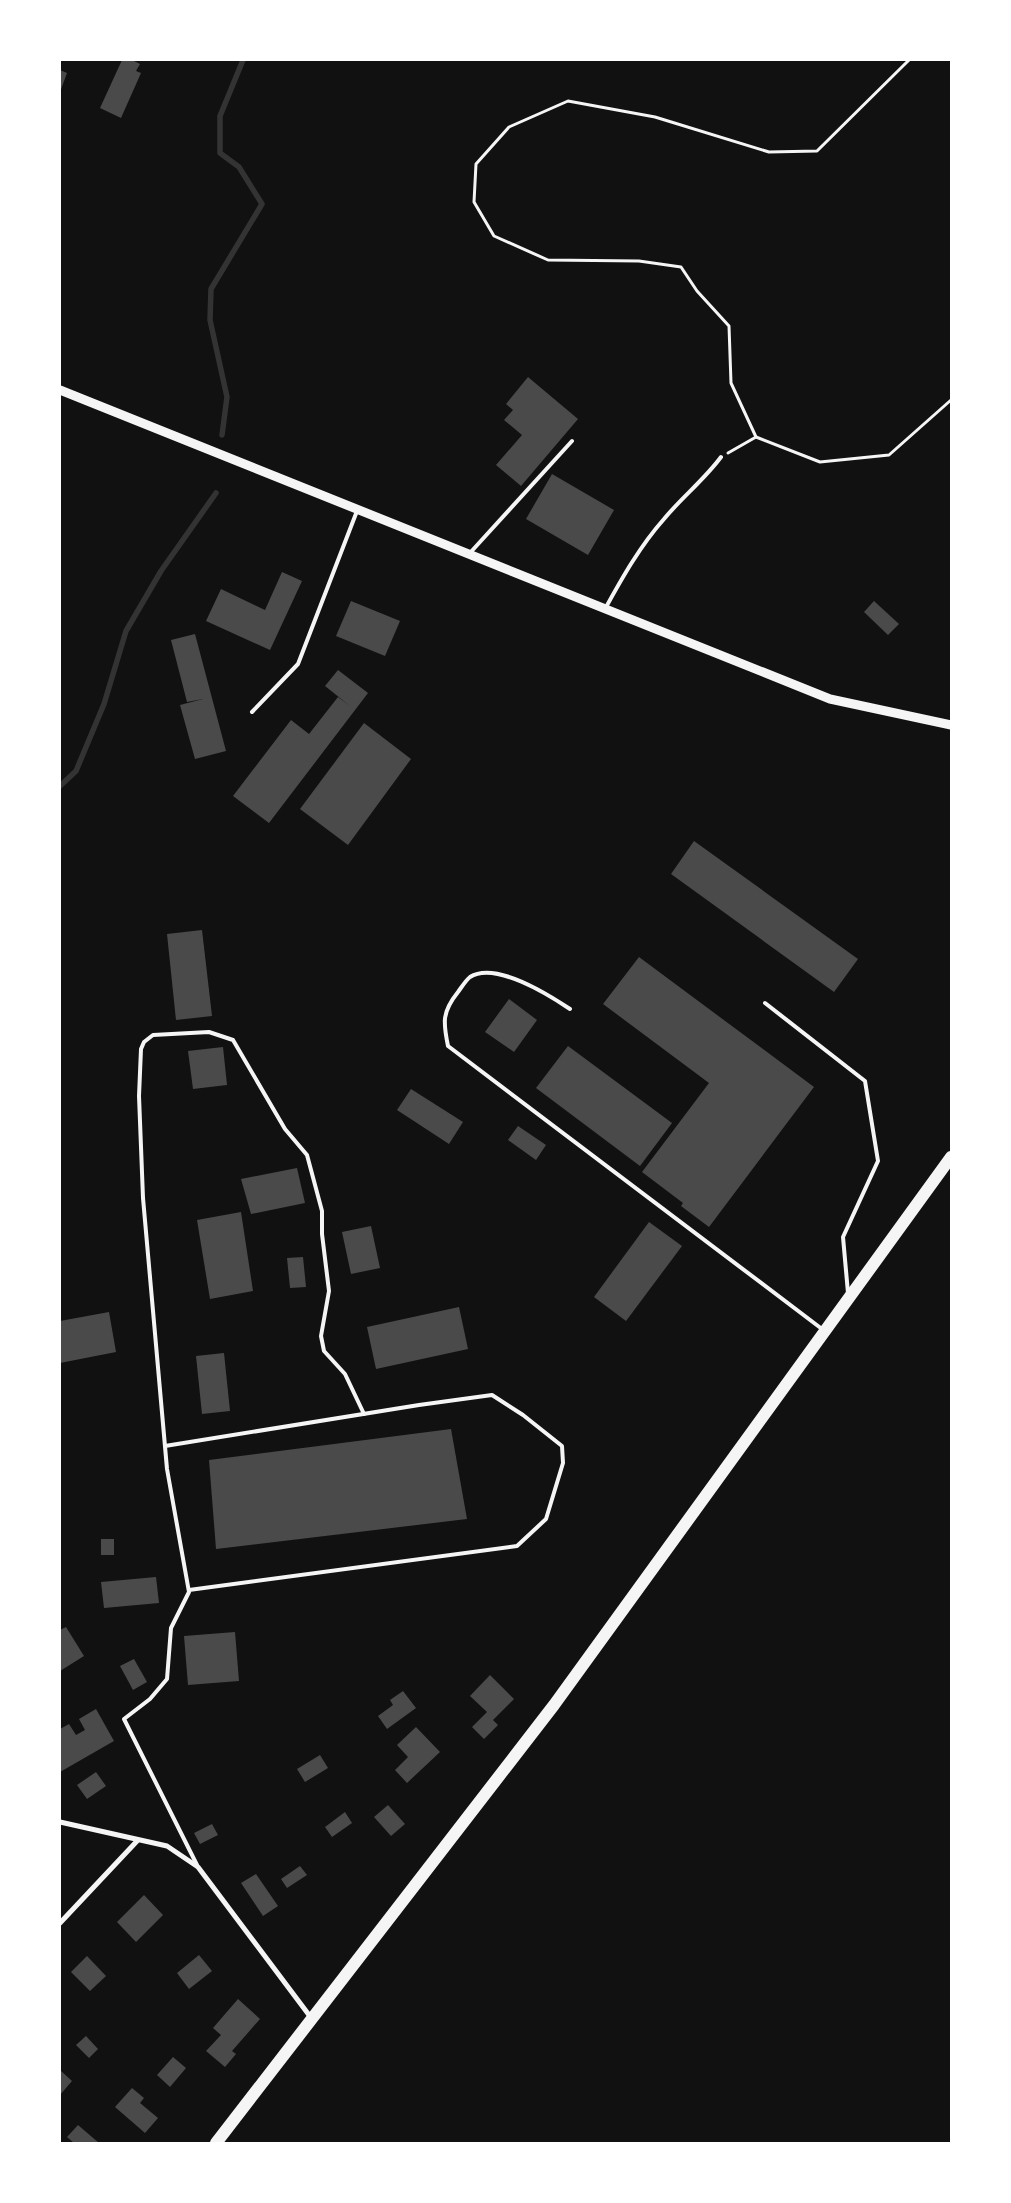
<svg xmlns="http://www.w3.org/2000/svg" width="1011" height="2203" viewBox="0 0 1011 2203" font-family="'Work Sans',sans-serif">
	<style>
		.lines { fill: none; stroke-linecap: round; stroke-linejoin: round }
		.stream { stroke: #333; stroke-width: 5.5 }
		.building { fill: #4a4a4a }
		.path { stroke: #f5f5f5; stroke-width: 3 }
		.service { stroke: #f5f5f5; stroke-width: 4 }
		.minor { stroke: #f5f5f5; stroke-width: 5 }
		.tertiary { stroke: #f5f5f5; stroke-width: 9 }
		.primary { stroke: #f5f5f5; stroke-width: 12 }
	</style>
	<rect width="100%" height="100%" fill="#111"/>
	<g class="lines">
		<!-- stream -->
		<g class="stream">
			<polyline points="222,435 227,397 210,320 211,289 262,204 239,167 220,153 220,116 243,60"/>
			<polyline points="60,786 76,771 104,704 126,631 161,571 216,493"/>
		</g>
	</g>
	<!-- building -->
	<g class="building">
		<polygon points="122,60 132,60 140,64 136,71 141,73 121,118 100,108"/>
		<polygon points="60,70 67,73 60,92"/>
		<polygon points="528,377 578,419 521,486 496,465 522,435 504,420 513,410 506,404"/>
		<polygon points="552,474 614,510 588,555 526,519"/>
		<polygon points="282,572 302,581 270,650 206,621 221,589 265,610"/>
		<polygon points="351,601 400,621 385,656 336,636"/>
		<polygon points="874,601 899,624 888,635 864,612"/>
		<polygon points="195,634 226,751 195,759 180,705 203,699 187,702 171,640"/>
		<polygon points="338,670 368,693 269,823 233,796 291,720 309,734 338,697 350,706 325,686"/>
		<polygon points="364,723 411,759 348,845 300,809"/>
		<polygon points="694,841 858,959 834,992 671,874"/>
		<polygon points="202,930 212,1016 176,1020 167,934"/>
		<polygon points="639,957 814,1087 709,1227 681,1206 683,1203 642,1172 709,1083 603,1004"/>
		<polygon points="509,999 537,1020 514,1052 485,1032"/>
		<polygon points="568,1046 672,1123 640,1166 536,1088"/>
		<polygon points="223,1047 227,1085 193,1089 188,1051"/>
		<polygon points="411,1089 463,1122 449,1144 397,1110"/>
		<polygon points="518,1126 546,1145 536,1160 508,1140"/>
		<polygon points="297,1168 305,1203 251,1214 241,1179"/>
		<polygon points="241,1212 253,1291 210,1299 197,1220"/>
		<polygon points="649,1222 682,1246 626,1321 594,1297"/>
		<polygon points="371,1226 380,1268 351,1274 342,1232"/>
		<polygon points="303,1257 306,1287 290,1288 287,1258"/>
		<polygon points="459,1307 468,1349 376,1369 367,1327"/>
		<polygon points="109,1312 116,1352 60,1363 60,1321"/>
		<polygon points="224,1353 230,1411 202,1414 196,1356"/>
		<polygon points="451,1429 467,1519 216,1549 209,1460"/>
		<rect x="101" y="1539" width="13" height="16"/>
		<polygon points="156,1577 159,1603 104,1608 101,1582"/>
		<polygon points="66,1627 84,1656 60,1671 60,1630"/>
		<polygon points="235,1632 239,1681 188,1685 184,1636"/>
		<polygon points="134,1659 147,1682 133,1690 120,1666"/>
		<polygon points="490,1675 514,1699 493,1720 498,1725 484,1739 472,1727 487,1712 470,1696"/>
		<polygon points="403,1691 416,1708 387,1729 378,1716 393,1705 390,1700"/>
		<polygon points="96,1709 114,1741 60,1772 60,1729 69,1724 76,1735 85,1730 79,1719"/>
		<polygon points="416,1727 440,1752 407,1783 395,1770 408,1757 397,1745"/>
		<polygon points="320,1755 328,1768 305,1782 297,1769"/>
		<polygon points="96,1772 106,1786 87,1799 77,1785"/>
		<polygon points="388,1805 405,1824 391,1836 374,1817"/>
		<polygon points="345,1812 352,1823 332,1837 325,1827"/>
		<polygon points="212,1824 218,1835 200,1844 194,1833"/>
		<polygon points="300,1866 307,1875 287,1888 281,1879"/>
		<polygon points="256,1874 278,1906 263,1916 241,1883"/>
		<polygon points="144,1895 163,1915 136,1942 117,1922"/>
		<polygon points="199,1955 212,1971 189,1989 177,1973"/>
		<polygon points="87,1956 106,1976 90,1991 71,1972"/>
		<polygon points="238,1999 260,2019 232,2051 236,2054 225,2067 206,2051 221,2035 213,2028"/>
		<polygon points="86,2036 98,2049 89,2058 76,2045"/>
		<polygon points="173,2057 186,2068 170,2087 157,2075"/>
		<polygon points="60,2070 72,2081 60,2095"/>
		<polygon points="132,2088 144,2098 140,2103 158,2118 145,2133 115,2107"/>
		<polygon points="78,2125 99,2143 74,2143 67,2137"/>
	</g>
	<g class="lines">
		<!-- path -->
		<g class="path">
			<polyline points="909,60 817,151 769,152 655,117 568,101 509,127 476,164 474,202 494,236 548,260 639,261 681,267 697,291 729,326 731,383 756,437 820,462 889,455 951,400"/>
			<polyline points="728,453 756,437"/>
		</g>
		<!-- service -->
		<g class="service">
			<polyline points="469,554 572,441"/>
			<path d="M605,609C622,578 640,546 664,519C682,497 704,480 721,457"/>
			<polyline points="252,712 298,664 357,511"/>
			<polyline points="765,1003 865,1081 878,1161 843,1237 848,1293"/>
			<path d="M570,1009C549,995 495,961 470,977C466,980 461,988 458,992C442,1012 443,1022 448,1046L822,1329"/>
			<polyline points="165,1446 419,1405 492,1395 523,1415 562,1446 563,1463 546,1519 517,1546 189,1590"/>
			<polyline points="197,1865 124,1719 150,1699 167,1679 171,1628 189,1592 167,1469 143,1198 139,1096 141,1049 144,1042 153,1035 209,1032 233,1040 285,1129 307,1155 322,1211 322,1234 329,1291 321,1336 324,1351 345,1374 364,1414"/>
		</g>
		<!-- minor -->
		<g class="minor">
			<polyline points="60,1822 167,1846 198,1867 312,2019"/>
			<polyline points="60,1923 138,1840"/>
		</g>
		<!-- tertiary -->
		<polyline class="tertiary" points="60,390 830,699 951,725"/>
		<!-- primary -->
		<polyline class="primary" points="216,2143 554,1705 951,1157"/>
	</g>
	<!-- border -->
	<rect width="1011" height="2203" fill="none" stroke="#ffffff" stroke-width="122"/>
</svg>
